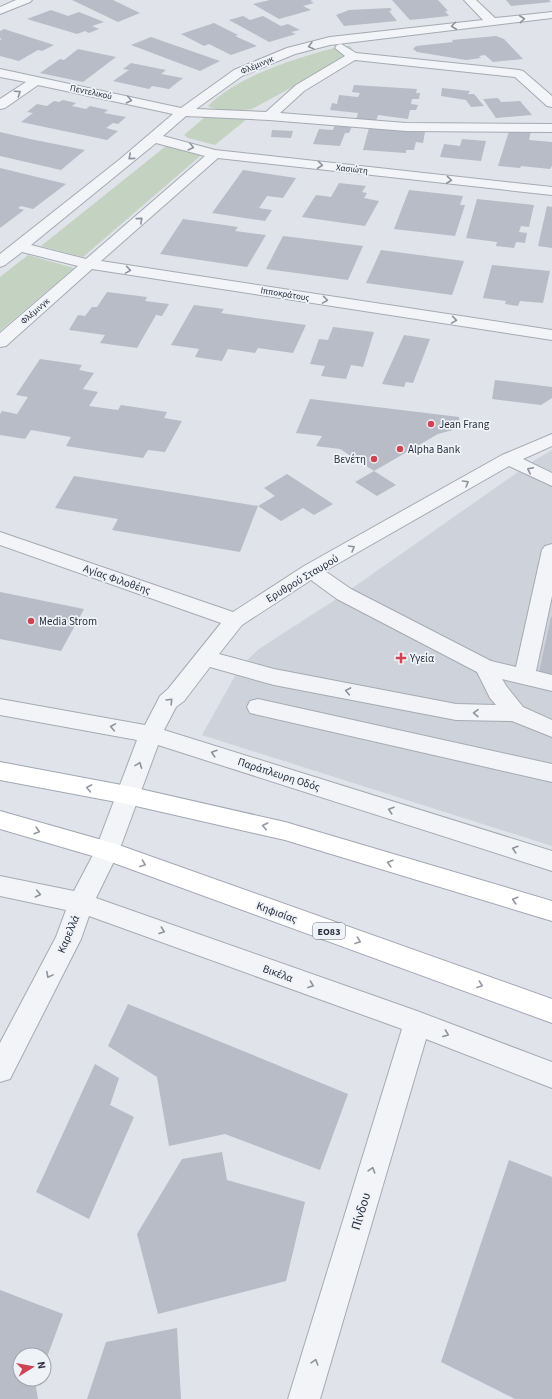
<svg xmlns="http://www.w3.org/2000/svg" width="552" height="1399" viewBox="0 0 552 1399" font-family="'Source Sans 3',sans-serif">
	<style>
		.built { fill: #ced2db }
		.green { fill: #c4d3c1 }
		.building { fill: #b7bcc6 }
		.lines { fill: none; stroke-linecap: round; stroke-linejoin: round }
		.minor-casing { stroke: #a5aab3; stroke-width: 2 }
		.major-casing { stroke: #9fa7b5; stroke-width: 2 }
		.minor { fill: #f2f4f7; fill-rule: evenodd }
		.major { fill: #fff; fill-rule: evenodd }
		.oneway { stroke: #8d929c }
		.oneway2 { stroke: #9498a0 }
		.poi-dot { fill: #ce4453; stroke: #eff2f6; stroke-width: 1.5 }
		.labels { text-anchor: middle; stroke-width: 3.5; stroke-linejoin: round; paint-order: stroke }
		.far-street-label { font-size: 9px; fill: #283040; stroke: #eff2f6 }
		.shield { fill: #eff2f6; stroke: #646a77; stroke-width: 1 }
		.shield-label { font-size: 10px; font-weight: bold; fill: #283040 }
		.poi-label { font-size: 11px; fill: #283040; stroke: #eff2f6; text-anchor: start }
		.street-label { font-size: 11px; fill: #283040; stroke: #eff2f6 }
		.near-street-label { font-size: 13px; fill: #283040; stroke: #eff2f6 }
	</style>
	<rect width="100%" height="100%" fill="#e0e3e9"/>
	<!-- built -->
	<polygon class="built" points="552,450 552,846 202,735 240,667 259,649 344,594 535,460"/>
	<!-- green -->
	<g class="green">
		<path d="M341,46H350L353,50L349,56L252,109C239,111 220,112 208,106C238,75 300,57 341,46Z"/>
		<polygon points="206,116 247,119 215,145 188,138 184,135"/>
		<polygon points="171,142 206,151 83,257 41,246"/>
		<polygon points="28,255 74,268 0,331 0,277"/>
	</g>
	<!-- building -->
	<g class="building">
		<polygon points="72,0 113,0 140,13 118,22"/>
		<polygon points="270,0 313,0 310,1 314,3 303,6 311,10 279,19 253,4"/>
		<polygon points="392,0 438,0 448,11 445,11 449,16 410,20"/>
		<polygon points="506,0 549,0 551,2 511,6"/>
		<polygon points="390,8 392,10 389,11 397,21 344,26 336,15 349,10"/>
		<polygon points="51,10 68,16 79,12 104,22 92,26 99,29 89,33 85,31 77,34 27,19"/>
		<polygon points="243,16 250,20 263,16 281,26 288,24 300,30 291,32 296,34 269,42 229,20"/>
		<polygon points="214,23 238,35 235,36 257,46 231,55 209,44 204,46 181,34"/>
		<polygon points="4,29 54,45 42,51 38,50 19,61 0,56 0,40 2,39 0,38 0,31"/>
		<polygon points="496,36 504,39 523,59 493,62 485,55 479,56 481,58 466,60 417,52 413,49 416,46 453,42 452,40"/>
		<polygon points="151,37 220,61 200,71 131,45"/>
		<polygon points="78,49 116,57 83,82 40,73 60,59 64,60"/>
		<polygon points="131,63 166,70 161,74 183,78 169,89 152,86 149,89 113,81 129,70 123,69"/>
		<polygon points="354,85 417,89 416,93 420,93 419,99 412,99 411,104 418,105 416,110 410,110 408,119 378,115 376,121 356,120 358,113 330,110 332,103 337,104 339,95 358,97 360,93 352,92"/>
		<polygon points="442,88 470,91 468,94 474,94 484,106 471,107 466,100 441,96"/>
		<polygon points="498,98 501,102 520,101 532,115 496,118 483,99"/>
		<polygon points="63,100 76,103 72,106 86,109 90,106 108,110 104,113 126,117 118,124 113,123 106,128 118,131 107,140 21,122 33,113 27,112 37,104 47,106 54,101 59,102"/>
		<polygon points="335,125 352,126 349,133 345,133 340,146 313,144 319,129 333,130"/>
		<polygon points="369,128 425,132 423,143 416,142 414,150 406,150 406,153 363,150"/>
		<polygon points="510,128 531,131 529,140 552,142 552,166 550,169 521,166 520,168 498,166"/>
		<polygon points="272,130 293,131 291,138 271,137"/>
		<polygon points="0,132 30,139 85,150 61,170 0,156"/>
		<polygon points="462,139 486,141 481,161 440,157 444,144 460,146"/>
		<polygon points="0,168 66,184 33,209 21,206 18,208 24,210 0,228"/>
		<polygon points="243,170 296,178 283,198 267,196 259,208 272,210 265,221 212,213"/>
		<polygon points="339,183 366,186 362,192 367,193 364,198 379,201 365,226 302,217 316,195 331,197"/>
		<polygon points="409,190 463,196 460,205 465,205 455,236 394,229"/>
		<polygon points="477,199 534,205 529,227 521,226 519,232 527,233 525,243 516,242 514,248 496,246 497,242 466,238"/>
		<polygon points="547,206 552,207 552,248 538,246"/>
		<polygon points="183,219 238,227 235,231 266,235 247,267 160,254"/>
		<polygon points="283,236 316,240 363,246 348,280 266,269"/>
		<polygon points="381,250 464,261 452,295 366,283"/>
		<polygon points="492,265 550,271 543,303 520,301 518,306 505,304 506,301 483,298"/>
		<polygon points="107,292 147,297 145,301 169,304 162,316 156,315 137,348 100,343 105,335 69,330 78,315 85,316 92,307 97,307"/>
		<polygon points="194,305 224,309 221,313 306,325 293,353 258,348 255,353 228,349 222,361 195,357 199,349 171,345"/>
		<polygon points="333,327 374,332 363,367 351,365 346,379 321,376 325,366 310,364 319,339 328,340"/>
		<polygon points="404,335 430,339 413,383 406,382 404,387 382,384"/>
		<polygon points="40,359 82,365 79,370 94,373 83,389 98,392 89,406 118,410 121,405 167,412 164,418 182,421 165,452 148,450 143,458 66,446 71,437 31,430 25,439 0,435 0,414 2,411 17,414 28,397 16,395"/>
		<polygon points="495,380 552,387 552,398 541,405 492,399"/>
		<polygon points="310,399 459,417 460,428 438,434 374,471 396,485 377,496 355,482 374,471 340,449 316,446 322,436 296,433"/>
		<polygon points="287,474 333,504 314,515 303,508 281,521 258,506 275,496 264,488"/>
		<polygon points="74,476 258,506 240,552 112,530 118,519 55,508"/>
		<polygon points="0,592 84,609 61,651 0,639"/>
		<polygon points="551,617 552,617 552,675 539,672"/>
		<polygon points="128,1004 348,1094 320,1170 225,1134 169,1146 157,1077 108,1046"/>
		<polygon points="95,1064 119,1078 110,1105 134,1117 89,1219 36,1192"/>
		<polygon points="222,1152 227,1180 305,1202 286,1281 158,1314 137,1234 182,1159"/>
		<polygon points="509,1160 552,1177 552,1399 515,1399 441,1362"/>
		<polygon points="0,1290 63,1314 44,1365 44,1355 20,1355 20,1379 39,1379 36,1387 38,1399 0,1399"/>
		<polygon points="177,1328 181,1399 87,1399 106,1342"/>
	</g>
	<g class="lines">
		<defs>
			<g id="minor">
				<polygon points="16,0 32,0 30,2 0,14 0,7"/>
				<path d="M464,0H476L495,18L552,12V18L330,45L295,54L242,76L196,109L266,112L296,85L345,56L335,48L337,45L341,44L356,53L519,70L523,71L552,96V107L547,106L515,77L355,60L304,91L280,113L406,123L552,124V132L406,131L269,120L186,116L163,136L215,150L552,187V195L218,158L101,261L552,330V340L92,269L6,346L0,347V333L78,266L22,252L5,265L0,267V254L119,160L173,114L38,85L5,108L0,109V99L26,82L0,77V69L181,108L234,70L287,48L330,37L483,20ZM156,143L205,156L86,259L31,245Z"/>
				<path d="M552,434V446L523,459L552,473V486L509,466L325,571L351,589L491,661L516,667L542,550L545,546L552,544V596L536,671L552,675V691L502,679L507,687L523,707L552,720V737L512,721L456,720L274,685L210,667L184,701L176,707L164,730L552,851V871L158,745L119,851L96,898L417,1011L552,1062V1088L426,1039L320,1399H288L402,1029L89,916L81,939L10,1079L0,1082V1043L56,937L66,910L0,896V876L74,891L95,851L137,740L0,715V699L145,725L160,696L168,689L221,623L0,545V532L233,612L304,566L502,455ZM311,580L337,599L477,672L490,698L496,705L456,704L274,669L219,654L242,625Z"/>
				<polygon points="258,699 552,764 552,782 250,713 247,707 250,701"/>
			</g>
			<g id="major">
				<polygon points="0,762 127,786 285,822 552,901 552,921 285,840 127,804 0,780"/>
				<polygon points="0,811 116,844 552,999 552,1023 103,859 0,829"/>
			</g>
		</defs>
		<!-- minor casing -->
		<use href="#minor" class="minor-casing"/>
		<!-- major casing -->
		<use href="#major" class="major-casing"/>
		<!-- minor -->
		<use href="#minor" class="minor"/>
		<!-- major -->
		<use href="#major" class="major"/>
	</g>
	<!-- one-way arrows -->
	<defs><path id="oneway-chevron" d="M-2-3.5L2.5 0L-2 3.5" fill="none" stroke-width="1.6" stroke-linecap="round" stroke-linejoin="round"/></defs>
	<g class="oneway">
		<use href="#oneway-chevron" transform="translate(522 19) rotate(-6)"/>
		<use href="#oneway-chevron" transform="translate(454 26) rotate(173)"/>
		<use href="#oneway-chevron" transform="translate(311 46) rotate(165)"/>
		<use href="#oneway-chevron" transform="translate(18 93) rotate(-34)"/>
		<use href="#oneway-chevron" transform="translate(129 100) rotate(12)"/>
		<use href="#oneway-chevron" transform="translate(191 147) rotate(14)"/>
		<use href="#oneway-chevron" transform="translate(131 157) rotate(140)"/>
		<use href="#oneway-chevron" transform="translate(320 165) rotate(6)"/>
		<use href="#oneway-chevron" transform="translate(449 180) rotate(6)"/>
		<use href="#oneway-chevron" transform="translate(140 220) rotate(-41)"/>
		<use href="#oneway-chevron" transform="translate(128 270) rotate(9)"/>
		<use href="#oneway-chevron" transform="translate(325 300) rotate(9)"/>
		<use href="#oneway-chevron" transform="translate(454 320) rotate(9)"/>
		<use href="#oneway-chevron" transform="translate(530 470) rotate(-154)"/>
		<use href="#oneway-chevron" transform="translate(466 483) rotate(-30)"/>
		<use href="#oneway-chevron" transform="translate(352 548) rotate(-30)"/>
		<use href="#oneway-chevron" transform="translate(348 691) rotate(-169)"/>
		<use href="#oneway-chevron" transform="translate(170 701) rotate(-46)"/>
		<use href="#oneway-chevron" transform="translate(476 713) rotate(-179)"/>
		<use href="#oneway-chevron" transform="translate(113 727) rotate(-170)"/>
		<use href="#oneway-chevron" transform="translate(214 753) rotate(-162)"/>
		<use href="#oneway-chevron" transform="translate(139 765) rotate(-69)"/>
		<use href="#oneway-chevron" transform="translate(391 810) rotate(-162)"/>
		<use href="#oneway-chevron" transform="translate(515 849) rotate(-162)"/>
		<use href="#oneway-chevron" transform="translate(38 894) rotate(12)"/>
		<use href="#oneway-chevron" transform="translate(162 931) rotate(20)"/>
		<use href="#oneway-chevron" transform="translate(49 975) rotate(118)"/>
		<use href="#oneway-chevron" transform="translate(311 985) rotate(20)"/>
		<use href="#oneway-chevron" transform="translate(446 1034) rotate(21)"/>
		<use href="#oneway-chevron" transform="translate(372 1170) rotate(-73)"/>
		<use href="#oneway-chevron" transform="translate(315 1362) rotate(-73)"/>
	</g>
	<g class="oneway2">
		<use href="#oneway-chevron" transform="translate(89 788) rotate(-169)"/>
		<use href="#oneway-chevron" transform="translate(265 826) rotate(-167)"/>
		<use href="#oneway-chevron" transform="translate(37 831) rotate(16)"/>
		<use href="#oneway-chevron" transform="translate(390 863) rotate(-163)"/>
		<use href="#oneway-chevron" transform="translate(143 864) rotate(20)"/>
		<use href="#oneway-chevron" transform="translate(515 900) rotate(-163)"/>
		<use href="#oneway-chevron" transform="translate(358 941) rotate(20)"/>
		<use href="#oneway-chevron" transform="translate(480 985) rotate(20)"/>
	</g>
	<!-- markers -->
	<g class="poi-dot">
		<circle cx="431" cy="424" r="4"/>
		<circle cx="400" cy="449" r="4"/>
		<circle cx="374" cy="459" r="4"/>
		<circle cx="31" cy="621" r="4"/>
		<path d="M399 652h4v4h4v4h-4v4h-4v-4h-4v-4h4z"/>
	</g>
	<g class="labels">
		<!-- far-street labels -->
		<g class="far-street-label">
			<text transform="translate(257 65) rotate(-23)" y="3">Φλέμινγκ</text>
			<text transform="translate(91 92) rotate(12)" y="3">Πεντελικού</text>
			<text transform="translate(352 169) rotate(6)" y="3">Χασιώτη</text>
			<text transform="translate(285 294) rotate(9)" y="3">Ιπποκράτους</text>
			<text transform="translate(35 311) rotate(-41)" y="3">Φλέμινγκ</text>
		</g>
		<!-- shield labels -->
		<rect class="shield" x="313" y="923" width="32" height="16" rx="3"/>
		<g class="shield-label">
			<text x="329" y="935">ΕΟ83</text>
		</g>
		<!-- poi labels -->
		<g class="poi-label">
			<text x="439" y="428">Jean Frang</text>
			<text x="408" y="453">Alpha Bank</text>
			<text x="366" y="463" text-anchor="end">Βενέτη</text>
			<text x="39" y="625">Media Strom</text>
			<text x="410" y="662">Υγεία</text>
		</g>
		<!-- street labels -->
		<g class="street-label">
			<text transform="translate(302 578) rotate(-31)" y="4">Ερυθρού Σταυρού</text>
			<text transform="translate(117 579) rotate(19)" y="4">Αγίας Φιλοθέης</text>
			<text transform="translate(279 774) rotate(18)" y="4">Παράπλευρη Οδός</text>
			<text transform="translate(277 912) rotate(20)" y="4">Κηφισίας</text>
			<text transform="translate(68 934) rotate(-67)" y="4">Καρελλά</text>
			<text transform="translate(278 973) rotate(20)" y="4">Βικέλα</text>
		</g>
		<!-- near-street labels -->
		<g class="near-street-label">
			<text transform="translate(360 1211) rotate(-73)" y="5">Πίνδου</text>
		</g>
	</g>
	<!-- north arrow -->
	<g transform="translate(32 1367) rotate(79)"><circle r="19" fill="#eff2f6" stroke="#9fa4ad"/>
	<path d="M0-3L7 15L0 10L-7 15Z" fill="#ce4453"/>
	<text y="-6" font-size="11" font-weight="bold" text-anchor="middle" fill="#283040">N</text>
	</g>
</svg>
